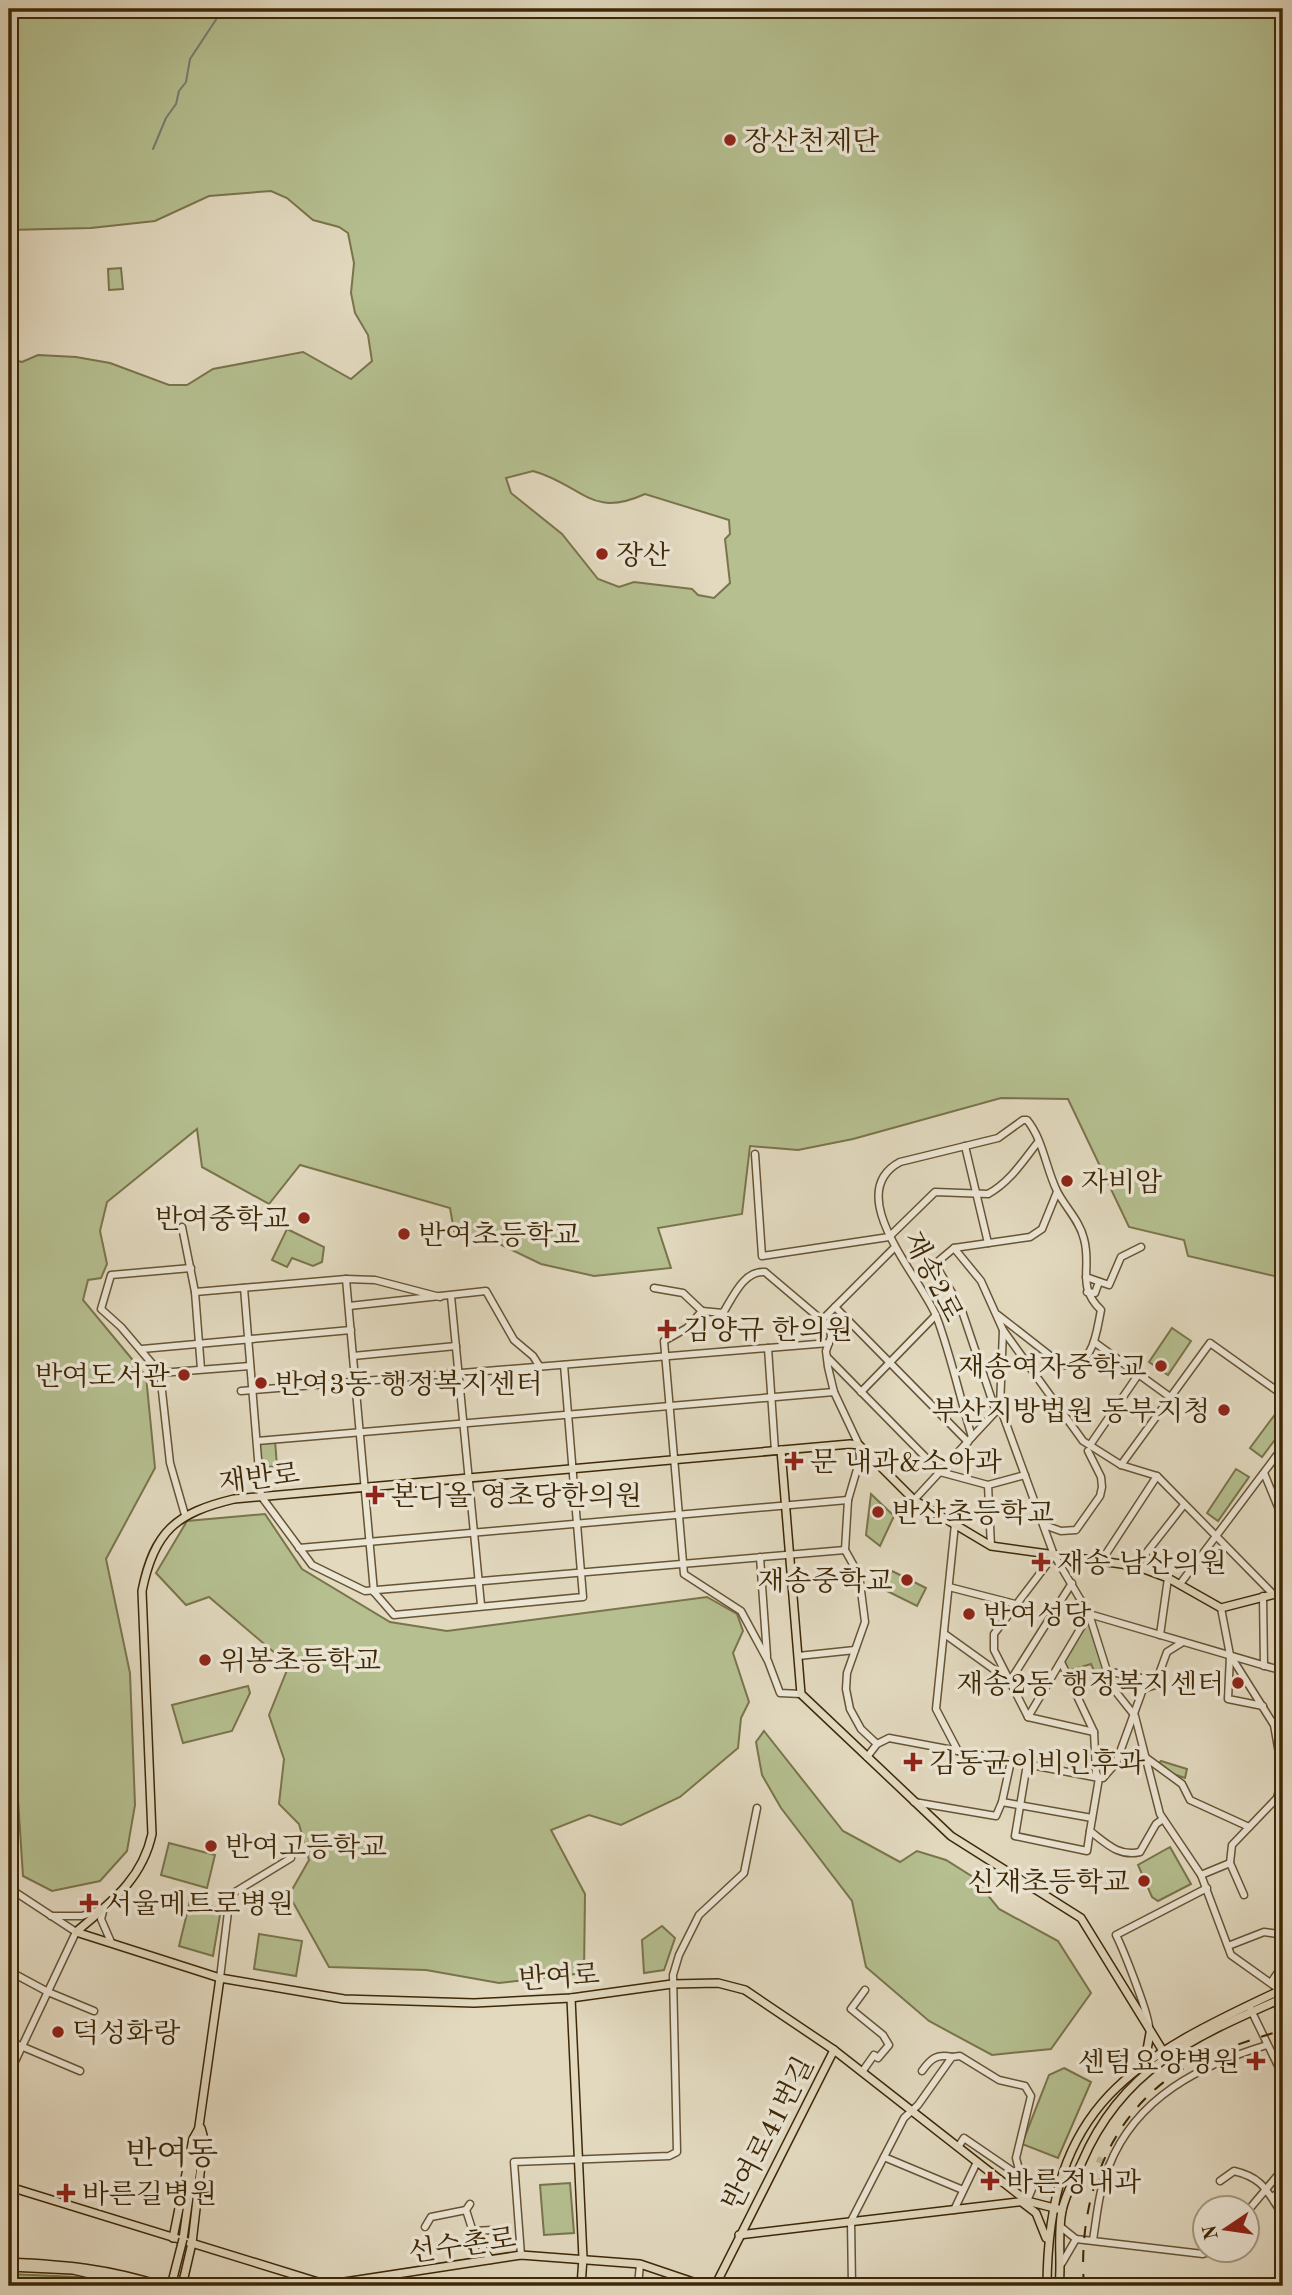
<svg xmlns="http://www.w3.org/2000/svg" width="1292" height="2295" viewBox="0 0 1292 2295" font-family="'Old Standard TT','Noto Serif KR',serif">
	<style>
		.green { fill: #b5bf90; stroke: #7a744b; stroke-width: 2; fill-rule: evenodd }
		.lines { fill: none; stroke-linecap: round; stroke-linejoin: round }
		.stream { stroke: #747e73; stroke-width: 2 }
		.minor-tunnel { stroke: #c1b69a; stroke-width: 6; stroke-dasharray: 6 3; stroke-linecap: butt }
		.minor-casing { stroke: #675434; stroke-width: 9 }
		.major-casing { stroke: #3e2806; stroke-width: 10 }
		.minor { stroke: #ece6d5; stroke-width: 6 }
		.major { stroke: #e2d9bf; stroke-width: 7 }
		.rail { stroke: #3e2806; stroke-width: 2; stroke-dasharray: 12 12; stroke-linecap: butt }
		.major-bridge-casing { stroke: #3e2806; stroke-width: 10; stroke-linecap: butt }
		.major-bridge { stroke: #e2d9bf; stroke-width: 7 }
		.poi-dot { fill: #8f2418; stroke: #ece6d5; stroke-width: 2.5 }
		.labels { text-anchor: middle; stroke-width: 7; stroke-linejoin: round; paint-order: stroke }
		.poi-label { font-size: 28px; fill: #3e2806; stroke: #ece6d5; text-anchor: start }
		.street-label { font-size: 28px; fill: #3e2806; stroke: #ece6d5 }
		.quarter-label { font-size: 32px; fill: #3e2806; stroke: #ece6d5 }
	</style>
	<rect width="100%" height="100%" fill="#e2d9bf"/>
	<filter id="stains"><feTurbulence type="fractalNoise" baseFrequency=".00286" numOctaves="4"/><feColorMatrix values="0 0 0 0 .2 0 0 0 0 .09 0 0 0 0 .02 0 0 0 .5 -.17"/></filter>
	<radialGradient id="worn" r=".72"><stop offset=".6" stop-color="#630" stop-opacity="0"/><stop offset="1" stop-color="#630" stop-opacity=".3"/></radialGradient>
	<!-- green -->
	<g class="green">
		<path d="M9,9H1283V1278L1188,1256L1184,1240L1129,1227L1068,1099L1001,1098L853,1139L798,1150L750,1146L742,1214L658,1228L671,1268L594,1276L541,1264L489,1239L455,1236L450,1208L300,1165L269,1204L202,1167L197,1129L107,1202L100,1231L107,1264L101,1278L88,1280L83,1300L146,1376L155,1468L106,1559L130,1673L135,1805L127,1851L100,1881L52,1891L23,1876L18,1800L9,1793V359L22,362L38,355L76,357L110,363L169,385H187L213,369L303,352L351,379L372,361L368,335L355,313L351,293L354,263L348,233L339,227L313,220L287,198L271,191L209,196L155,221L91,228L9,230ZM533,471C583,485 590,519 645,494L729,520L730,534L725,539L730,583L714,598L698,595L692,589L634,582L619,587L598,579L562,534L511,493L506,478Z"/>
		<polygon points="121,268 123,289 109,290 108,269"/>
		<polygon points="287,1229 324,1247 322,1262 313,1266 292,1258 287,1267 272,1260"/>
		<polygon points="1172,1328 1191,1341 1168,1375 1149,1362"/>
		<polygon points="1282,1405 1283,1429 1262,1457 1250,1448"/>
		<polygon points="275,1440 277,1466 259,1468 257,1441"/>
		<polygon points="1236,1469 1249,1477 1218,1521 1207,1513"/>
		<polygon points="871,1494 894,1516 880,1546 866,1535"/>
		<polygon points="265,1514 302,1569 390,1622 447,1631 707,1597 737,1614 743,1631 733,1653 749,1702 741,1718 738,1748 680,1797 621,1825 589,1815 551,1830 585,1894 584,1973 499,1983 426,1970 329,1967 289,1895 309,1860 299,1824 279,1804 284,1759 269,1715 289,1665 209,1597 186,1605 156,1573 187,1521"/>
		<polygon points="892,1571 926,1588 917,1606 883,1589"/>
		<polygon points="1089,1619 1104,1671 1095,1673 1091,1664 1068,1671 1063,1662"/>
		<polygon points="248,1686 250,1693 232,1731 183,1743 172,1705"/>
		<polygon points="764,1731 843,1831 900,1862 917,1851 946,1860 973,1877 999,1909 1058,1941 1091,1993 1051,2049 992,2055 929,2021 866,1967 852,1901 781,1808 762,1775 756,1742"/>
		<polygon points="1161,1761 1187,1769 1185,1778 1173,1774 1159,1763"/>
		<polygon points="169,1843 215,1855 207,1888 161,1875"/>
		<polygon points="1170,1847 1191,1884 1158,1901 1152,1897 1138,1865"/>
		<polygon points="190,1901 221,1909 213,1956 179,1946"/>
		<polygon points="662,1926 675,1938 664,1970 644,1973 642,1940"/>
		<polygon points="259,1934 302,1941 296,1976 254,1969"/>
		<polygon points="1064,2068 1091,2082 1058,2158 1022,2144 1049,2075"/>
		<polygon points="570,2183 574,2233 544,2235 540,2185"/>
		<polygon points="9,2274 77,2277 125,2286 9,2286"/>
	</g>
	<g class="lines">
		<!-- stream -->
		<polyline class="stream" points="153,149 166,118 176,104 179,91 186,82 190,59 223,9"/>
		<!-- minor-tunnel -->
		<polyline class="minor-tunnel" points="1097,2159 1109,2164"/>
		<defs>
			<g id="minor">
				<polyline points="965,1146 988,1243"/>
				<path d="M755,1154L762,1256L889,1237L935,1192L988,1194C1010,1182 1023,1161 1038,1142"/>
				<polyline points="182,1227 195,1292 201,1369"/>
				<polyline points="954,1248 981,1281 1003,1330 1000,1407 972,1437"/>
				<polyline points="935,1264 961,1308 996,1412"/>
				<polyline points="1086,1277 1109,1285 1121,1257 1141,1247"/>
				<polyline points="346,1279 374,1592"/>
				<polyline points="916,1280 954,1248 1030,1237 1042,1229 1057,1192"/>
				<polyline points="244,1288 261,1496 312,1565 365,1591 845,1550"/>
				<polyline points="654,1288 683,1293 702,1311"/>
				<polyline points="195,1292 346,1279 375,1280 440,1297"/>
				<polyline points="1087,1292 1095,1293 1099,1282"/>
				<polyline points="451,1296 481,1605"/>
				<polyline points="349,1306 486,1291 514,1340 533,1356 540,1367"/>
				<polyline points="835,1307 968,1442"/>
				<polyline points="823,1319 895,1247"/>
				<polyline points="1003,1330 1083,1441 1121,1465 1157,1476 1272,1593"/>
				<polyline points="1094,1342 1170,1397"/>
				<polyline points="768,1348 775,1451"/>
				<polyline points="142,1349 351,1330"/>
				<polyline points="353,1356 456,1346"/>
				<polyline points="828,1358 940,1472 988,1485 1025,1475"/>
				<polyline points="160,1373 250,1366"/>
				<polyline points="241,1391 829,1343"/>
				<polyline points="861,1392 936,1315"/>
				<polyline points="1000,1407 1054,1555 1089,1614 1112,1687 1135,1716 1160,1814 1201,1875 1231,1955 1280,1990"/>
				<polyline points="257,1441 834,1392"/>
				<polyline points="1090,1445 1138,1375"/>
				<polyline points="1121,1465 1210,1343 1283,1395"/>
				<polyline points="1264,1473 1283,1519"/>
				<polyline points="988,1485 991,1546"/>
				<path d="M914,1500L972,1437C960,1398 951,1356 937,1318C923,1280 840,1194 900,1162L998,1138L1023,1120H1027C1043,1139 1046,1169 1057,1191C1065,1207 1080,1221 1084,1239C1092,1268 1076,1286 1101,1310C1096,1334 1094,1368 1062,1365L998,1315"/>
				<polyline points="185,1515 170,1463 160,1373 121,1327 101,1309 111,1275 191,1268"/>
				<path d="M955,1524L936,1709L958,1751L1099,1778L1090,1831C1107,1844 1119,1857 1140,1852L1156,1824L1163,1819"/>
				<polyline points="1044,1525 1061,1531 1076,1530 1100,1496 1102,1487 1101,1477 1088,1451"/>
				<polyline points="299,1548 848,1500"/>
				<polyline points="760,1557 767,1656"/>
				<polyline points="1102,1560 1157,1476"/>
				<polyline points="1136,1566 1183,1506"/>
				<polyline points="1180,1584 1283,1447"/>
				<polyline points="949,1587 1015,1604"/>
				<polyline points="374,1592 394,1615 583,1597 564,1365"/>
				<polyline points="1263,1596 1264,1666"/>
				<polyline points="946,1635 1010,1681 1072,1583"/>
				<polyline points="1160,1635 1168,1578"/>
				<polyline points="798,1656 855,1650"/>
				<polyline points="1230,1656 1228,1699 1263,1706"/>
				<polyline points="1061,1662 1094,1732 1096,1773 1099,1778 1103,1778 1116,1763 1143,1689 1155,1685 1167,1652 1183,1642"/>
				<polyline points="1106,1671 1146,1679 1155,1685"/>
				<path d="M801,1694L780,1693L768,1661L741,1611L684,1574L664,1341L687,1328L702,1311L723,1313C733,1297 744,1270 765,1272L830,1327L831,1337L826,1351L828,1367L834,1392L859,1445L860,1459L848,1500L845,1550L859,1575L865,1622L847,1673L846,1689L850,1709L861,1729L877,1744"/>
				<polyline points="1028,1717 1089,1614 1283,1671"/>
				<polyline points="1028,1717 994,1650 994,1634 1054,1555"/>
				<polyline points="1028,1717 1094,1732"/>
				<polyline points="867,1757 877,1744 889,1738 958,1751"/>
				<polyline points="1145,1757 1182,1784 1190,1800 1249,1827"/>
				<polyline points="1027,1764 1015,1836 1087,1851 1090,1831"/>
				<polyline points="914,1802 996,1816 1002,1802 1092,1818"/>
				<polyline points="1002,1802 1011,1761"/>
				<polyline points="1230,1863 1244,1895"/>
				<polyline points="1201,1875 1230,1863 1232,1845 1277,1798 1283,1776 1274,1725 1230,1655 1221,1608"/>
				<polyline points="9,1888 76,1932 9,2074"/>
				<polyline points="1283,1905 1283,1916"/>
				<polyline points="104,1908 101,1919 111,1942"/>
				<polyline points="51,1916 82,1916 102,1909"/>
				<polyline points="1228,1946 1264,1932 1278,1934 1283,1923"/>
				<polyline points="9,1971 48,1992 94,2011"/>
				<polyline points="220,1978 230,1895 291,1858"/>
				<polyline points="1272,1981 1283,1965"/>
				<polyline points="1250,2008 1283,2076"/>
				<path d="M1149,2029C1151,2019 1123,1949 1116,1935L1207,1888"/>
				<polyline points="9,2041 80,2071"/>
				<path d="M922,2071C931,2058 937,2054 952,2057"/>
				<polyline points="862,2072 874,2055 878,2058 889,2045 883,2035 851,2009 865,1990"/>
				<polyline points="958,2147 964,2138 1021,2177 1032,2189 1027,2201"/>
				<polyline points="884,2157 963,2190"/>
				<path d="M1220,2181L1234,2171C1264,2178 1267,2192 1283,2215"/>
				<polyline points="1272,2197 1283,2190"/>
				<polyline points="470,2204 466,2210 474,2235 491,2260"/>
				<polyline points="954,2210 977,2162"/>
				<polyline points="1246,2213 1283,2169"/>
				<polyline points="425,2227 431,2217 466,2210"/>
				<polyline points="1061,2227 1076,2239 1203,2254 1216,2250"/>
				<polyline points="472,2231 493,2230"/>
				<path d="M1093,2240C1097,2215 1099,2189 1109,2166C1136,2097 1201,2065 1267,2045"/>
				<polyline points="521,2255 514,2162 669,2156 677,2152 673,1975 679,1955 699,1915 744,1873 757,1808"/>
				<polyline points="1062,2263 1076,2239"/>
				<polyline points="638,2286 640,2264"/>
				<polyline points="852,2286 851,2221 904,2118 918,2105 952,2057 960,2056 999,2080 1025,2086 1031,2096 1016,2158 1021,2177"/>
			</g>
			<g id="major">
				<polyline points="781,1450 801,1694 951,1836 1081,1918 1166,2056"/>
				<polyline points="571,1998 583,2258 581,2286"/>
				<polyline points="1145,2061 1150,2033"/>
				<polyline points="10,2187 318,2282 338,2283 521,2255 640,2264 705,2286"/>
				<polyline points="1023,2203 1036,2213 1046,2238"/>
				<path d="M1062,2210L1027,2201L834,2050L745,1990L718,1983L672,1984L571,1998L474,2003L344,1999L220,1978L76,1932C110,1903 142,1880 152,1834L142,1591C154,1531 176,1513 234,1499L850,1444L859,1445L914,1500L991,1546L1136,1566L1168,1578L1221,1608L1283,1592"/>
				<polyline points="739,2235 1027,2201"/>
				<polyline points="173,2238 193,2139 198,2130"/>
				<polyline points="183,2239 220,1978"/>
				<path d="M9,2262C68,2265 106,2268 163,2286"/>
				<polyline points="9,2267 73,2270 141,2286"/>
				<polyline points="182,2286 192,2243 204,2139 201,2128"/>
				<polyline points="715,2286 834,2050"/>
				<path d="M1047,2286C1048,2103 1133,2059 1283,1989"/>
				<path d="M1059,2286C1062,2262 1057,2235 1062,2211C1065,2195 1075,2177 1082,2162C1122,2068 1194,2037 1283,1998"/>
			</g>
		</defs>
		<!-- minor casing -->
		<use href="#minor" class="minor-casing"/>
		<!-- major casing -->
		<use href="#major" class="major-casing"/>
		<!-- minor -->
		<use href="#minor" class="minor"/>
		<!-- major -->
		<use href="#major" class="major"/>
		<!-- rail -->
		<path class="rail" d="M1084,2286C1077,2195 1112,2104 1197,2061C1224,2048 1254,2039 1283,2030"/>
		<defs>
			<polyline id="major-bridge" points="171,2286 183,2239"/>
		</defs>
		<!-- major-bridge casing -->
		<use href="#major-bridge" class="major-bridge-casing"/>
		<!-- major-bridge -->
		<use href="#major-bridge" class="major-bridge"/>
	</g>
	<!-- markers -->
	<g class="poi-dot">
		<circle cx="730" cy="140" r="7"/>
		<circle cx="602" cy="554" r="7"/>
		<circle cx="1067" cy="1181" r="7"/>
		<circle cx="304" cy="1218" r="7"/>
		<circle cx="404" cy="1234" r="7"/>
		<path d="M663.5 1318.5h7v7h7v7h-7v7h-7v-7h-7v-7h7z"/>
		<circle cx="1161" cy="1366" r="7"/>
		<circle cx="184" cy="1375" r="7"/>
		<circle cx="261" cy="1383" r="7"/>
		<circle cx="1224" cy="1410" r="7"/>
		<path d="M790.5 1450.5h7v7h7v7h-7v7h-7v-7h-7v-7h7z"/>
		<path d="M371.5 1484.5h7v7h7v7h-7v7h-7v-7h-7v-7h7z"/>
		<circle cx="878" cy="1512" r="7"/>
		<path d="M1037.5 1551.5h7v7h7v7h-7v7h-7v-7h-7v-7h7z"/>
		<circle cx="907" cy="1580" r="7"/>
		<circle cx="969" cy="1614" r="7"/>
		<circle cx="205" cy="1660" r="7"/>
		<circle cx="1238" cy="1683" r="7"/>
		<path d="M909.5 1751.5h7v7h7v7h-7v7h-7v-7h-7v-7h7z"/>
		<circle cx="211" cy="1846" r="7"/>
		<circle cx="1144" cy="1881" r="7"/>
		<path d="M85.5 1892.5h7v7h7v7h-7v7h-7v-7h-7v-7h7z"/>
		<circle cx="58" cy="2032" r="7"/>
		<path d="M1252.5 2050.5h7v7h7v7h-7v7h-7v-7h-7v-7h7z"/>
		<path d="M986.5 2170.5h7v7h7v7h-7v7h-7v-7h-7v-7h7z"/>
		<path d="M62.5 2182.5h7v7h7v7h-7v7h-7v-7h-7v-7h7z"/>
	</g>
	<g class="labels">
		<!-- poi labels -->
		<g class="poi-label">
			<text x="744" y="150">장산천제단</text>
			<text x="616" y="564">장산</text>
			<text x="1081" y="1191">자비암</text>
			<text x="290" y="1228" text-anchor="end">반여중학교</text>
			<text x="418" y="1244">반여초등학교</text>
			<text x="683" y="1339">김양규 한의원</text>
			<text x="1147" y="1376" text-anchor="end">재송여자중학교</text>
			<text x="170" y="1385" text-anchor="end">반여도서관</text>
			<text x="275" y="1393">반여3동 행정복지센터</text>
			<text x="1210" y="1420" text-anchor="end">부산지방법원 동부지청</text>
			<text x="810" y="1471">문 내과&amp;소아과</text>
			<text x="391" y="1505">본디올 영초당한의원</text>
			<text x="892" y="1522">반산초등학교</text>
			<text x="1057" y="1572">재송 남산의원</text>
			<text x="893" y="1590" text-anchor="end">재송중학교</text>
			<text x="983" y="1624">반여성당</text>
			<text x="219" y="1670">위봉초등학교</text>
			<text x="1224" y="1693" text-anchor="end">재송2동 행정복지센터</text>
			<text x="929" y="1772">김동균이비인후과</text>
			<text x="225" y="1856">반여고등학교</text>
			<text x="1130" y="1891" text-anchor="end">신재초등학교</text>
			<text x="105" y="1913">서울메트로병원</text>
			<text x="72" y="2042">덕성화랑</text>
			<text x="1240" y="2071" text-anchor="end">센텀요양병원</text>
			<text x="1006" y="2191">바른정내과</text>
			<text x="82" y="2203">바른길병원</text>
		</g>
		<!-- street labels -->
		<g class="street-label">
			<text transform="translate(934 1276) rotate(63)" y="10">재송2로</text>
			<text transform="translate(259 1477) rotate(-7)" y="10">재반로</text>
			<text transform="translate(559 1976) rotate(-4)" y="10">반여로</text>
			<text transform="translate(767 2133) rotate(-63)" y="10">반여로41번길</text>
			<text transform="translate(462 2244) rotate(-8)" y="10">선수촌로</text>
		</g>
		<!-- quarter labels -->
		<g class="quarter-label">
			<text x="172" y="2164">반여동</text>
		</g>
	</g>
	<!-- margin -->
	<rect width="1292" height="2295" fill="none" stroke="#e2d9bf" stroke-width="35"/>
	<rect x="10" y="10" width="1271" height="2274" fill="none" stroke="#3e2806" stroke-width="3.5"/>
	<rect x="18" y="18" width="1257" height="2260" fill="none" stroke="#3e2806" stroke-width="2"/>
	<!-- north arrow -->
	<g transform="translate(1226 2229) rotate(257)"><circle r="33" fill="#ece6d5" stroke="#a69a82" stroke-width="2"/>
	<path d="M0-5L12 26L0 18L-12 26Z" fill="#8f2418"/>
	<text y="-10" font-size="19" font-weight="bold" text-anchor="middle" fill="#3e2806">N</text>
	</g>
	<rect width="100%" height="100%" filter="url(#stains)"/>
	<rect width="100%" height="100%" fill="url(#worn)"/>
</svg>
